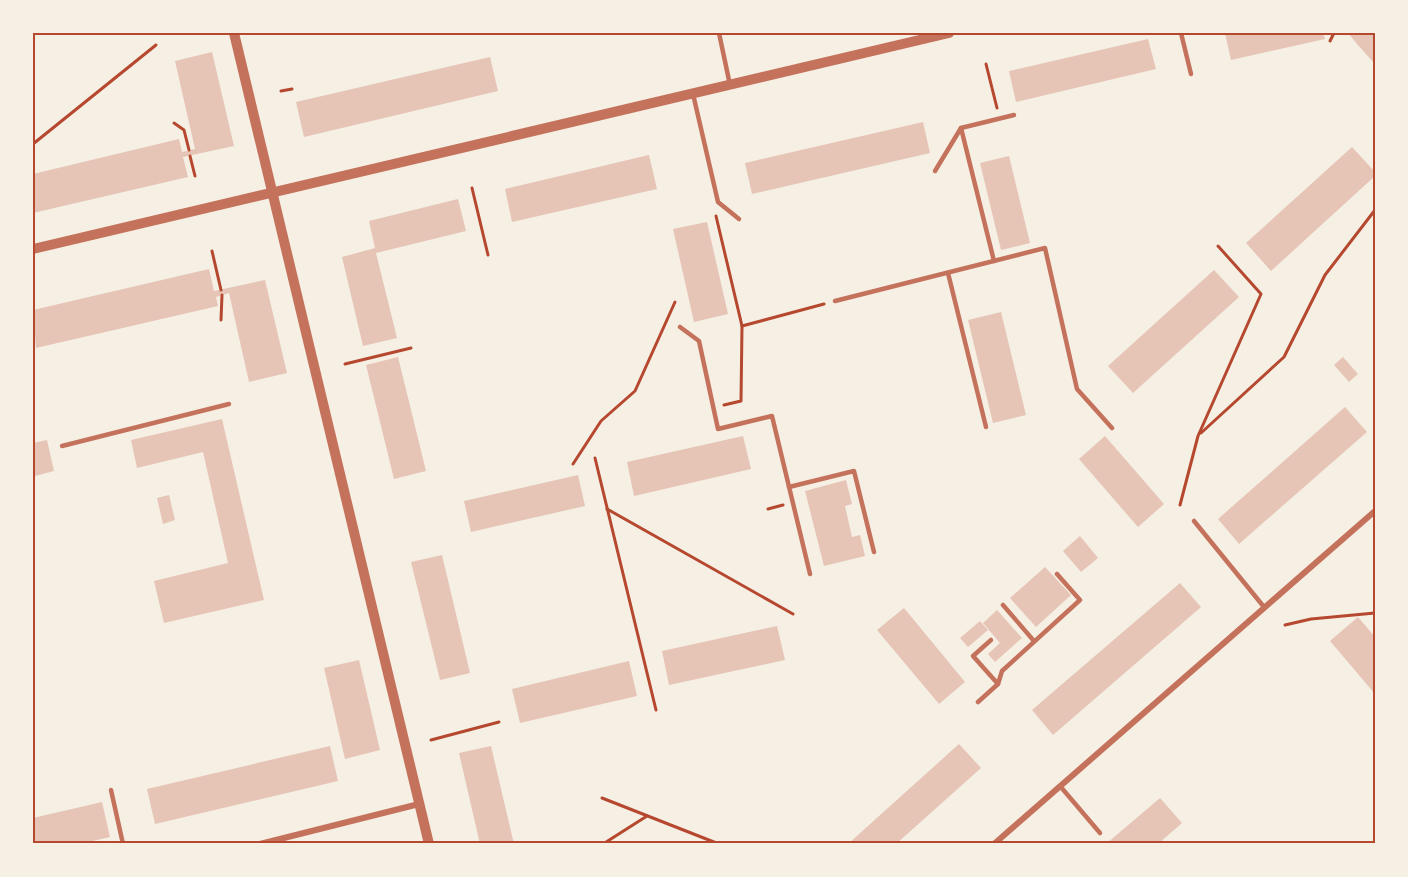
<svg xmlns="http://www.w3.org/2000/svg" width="1408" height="877" viewBox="0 0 1408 877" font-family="Raleway,sans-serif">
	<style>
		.building { fill: #e6c5b7 }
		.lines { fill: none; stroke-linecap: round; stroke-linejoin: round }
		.path { stroke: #b5482f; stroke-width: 3 }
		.service { stroke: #c5725c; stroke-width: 4.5 }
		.minor { stroke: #c5725c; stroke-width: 6 }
		.tertiary { stroke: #c5725c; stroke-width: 10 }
		.neatline { fill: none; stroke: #b5482f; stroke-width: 2 }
	</style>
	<rect width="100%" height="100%" fill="#f6efe4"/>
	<!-- building -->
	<g class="building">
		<polygon points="1225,33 1323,33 1325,39 1231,60"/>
		<polygon points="1348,33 1375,33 1375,64 1357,44"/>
		<polygon points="1148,39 1156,69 1016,102 1009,71"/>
		<polygon points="212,52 234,146 183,157 188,177 33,213 33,174 179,139 182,152 195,149 175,61"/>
		<polygon points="490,57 498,91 304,137 296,102"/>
		<polygon points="923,122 930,153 752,194 745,163"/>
		<polygon points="1352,147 1375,172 1375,176 1271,271 1246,243"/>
		<polygon points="649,155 657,189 512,222 505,189"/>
		<polygon points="1009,156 1030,243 1001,250 980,163"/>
		<polygon points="458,199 466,231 376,253 397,338 363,346 342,257 375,248 369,221"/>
		<polygon points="707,222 728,314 694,322 673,229"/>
		<polygon points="209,269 214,291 265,280 287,373 249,382 229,293 216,297 218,306 36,348 33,310"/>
		<polygon points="1214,270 1239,297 1133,393 1108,366"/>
		<polygon points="1001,312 1026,415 993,423 968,320"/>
		<polygon points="398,357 426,471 394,479 366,365"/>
		<polygon points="1343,357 1358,374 1349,382 1334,365"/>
		<polygon points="1345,407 1367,432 1239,544 1218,519"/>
		<polygon points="222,419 264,600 164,623 154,581 228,563 203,452 137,468 131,440"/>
		<polygon points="743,436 751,469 634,496 627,462"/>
		<polygon points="1105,436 1164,504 1138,527 1079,459"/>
		<polygon points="47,440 54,471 35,476 33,443"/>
		<polygon points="578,475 585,506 471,532 464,501"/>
		<polygon points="846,480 852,504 845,506 852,537 860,535 865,556 824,566 805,491"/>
		<polygon points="169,495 175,520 163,524 157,498"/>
		<polygon points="1080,536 1098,558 1081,572 1063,551"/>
		<polygon points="442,555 470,673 440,680 411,562"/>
		<polygon points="1045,567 1071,595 1036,627 1010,598"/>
		<polygon points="1180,583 1201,607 1053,735 1032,710"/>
		<polygon points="904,608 965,682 939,704 877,630"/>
		<polygon points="997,610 1022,638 995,662 988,654 1000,643 983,623"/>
		<polygon points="1358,617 1375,637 1375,694 1330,641"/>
		<polygon points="980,621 988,630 968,647 960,638"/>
		<polygon points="777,626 785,660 669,685 662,651"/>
		<polygon points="359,660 380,750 345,759 324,668"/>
		<polygon points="629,661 637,696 520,723 512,689"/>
		<polygon points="959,744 981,768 896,844 848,844"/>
		<polygon points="330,746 338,781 155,824 147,789"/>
		<polygon points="491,746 505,806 514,844 480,844 459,753"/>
		<polygon points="1160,798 1182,823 1158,844 1106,844"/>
		<polygon points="102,802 110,837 79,844 33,844 33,818"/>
	</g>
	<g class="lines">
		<!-- path -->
		<g class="path">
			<polyline points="1330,41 1334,33"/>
			<polyline points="986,64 997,108"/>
			<polyline points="281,91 292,89"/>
			<polyline points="174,123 184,130 189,150"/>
			<polyline points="33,144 156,45"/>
			<polyline points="190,156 195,176"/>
			<polyline points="472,188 488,255"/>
			<polyline points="716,216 742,326 741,401 724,405"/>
			<polyline points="212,251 221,290"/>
			<polyline points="221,320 222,295"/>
			<polyline points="742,326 824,304"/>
			<polyline points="345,364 411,348"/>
			<polyline points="1201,433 1284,357 1325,275 1375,210"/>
			<polyline points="595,458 656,710"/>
			<polyline points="573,464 601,421 635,391 675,302"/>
			<polyline points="1180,505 1198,436 1261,294 1218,246"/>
			<polyline points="607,509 793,614"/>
			<polyline points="768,509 783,505"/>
			<polyline points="1285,625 1311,619 1375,613"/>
			<polyline points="431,740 499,722"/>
			<polyline points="602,798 719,844"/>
			<polyline points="603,844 647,816"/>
		</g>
		<!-- service -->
		<g class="service">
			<polyline points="719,33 730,85"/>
			<polyline points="1181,33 1191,74"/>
			<polyline points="693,94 718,202 739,219"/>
			<polyline points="961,128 994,261"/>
			<polyline points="935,171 961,128 1014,115"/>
			<polyline points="948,273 986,427"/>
			<polyline points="835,301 1045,248 1077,389 1112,428"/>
			<polyline points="680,327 699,341 718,429 772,416 810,574"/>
			<polyline points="62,446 229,404"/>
			<polyline points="789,487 854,471 874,552"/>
			<polyline points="1194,521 1264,607"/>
			<polyline points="1003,605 1034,641"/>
			<polyline points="991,640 973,656 998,684"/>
			<polyline points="978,702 998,684 1002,671 1080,600 1057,574"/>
			<polyline points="1060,786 1100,833"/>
			<polyline points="111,790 123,844"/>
		</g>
		<!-- minor -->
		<g class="minor">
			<polyline points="260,844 419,804"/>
			<polyline points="994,844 1375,511"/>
		</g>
		<!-- tertiary -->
		<g class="tertiary">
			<polyline points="234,33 429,844"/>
			<polyline points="33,249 949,33"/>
		</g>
	</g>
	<!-- border -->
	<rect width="1408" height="877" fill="none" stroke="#f6efe4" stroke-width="69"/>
	<rect x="34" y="34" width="1340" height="808" class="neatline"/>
</svg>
